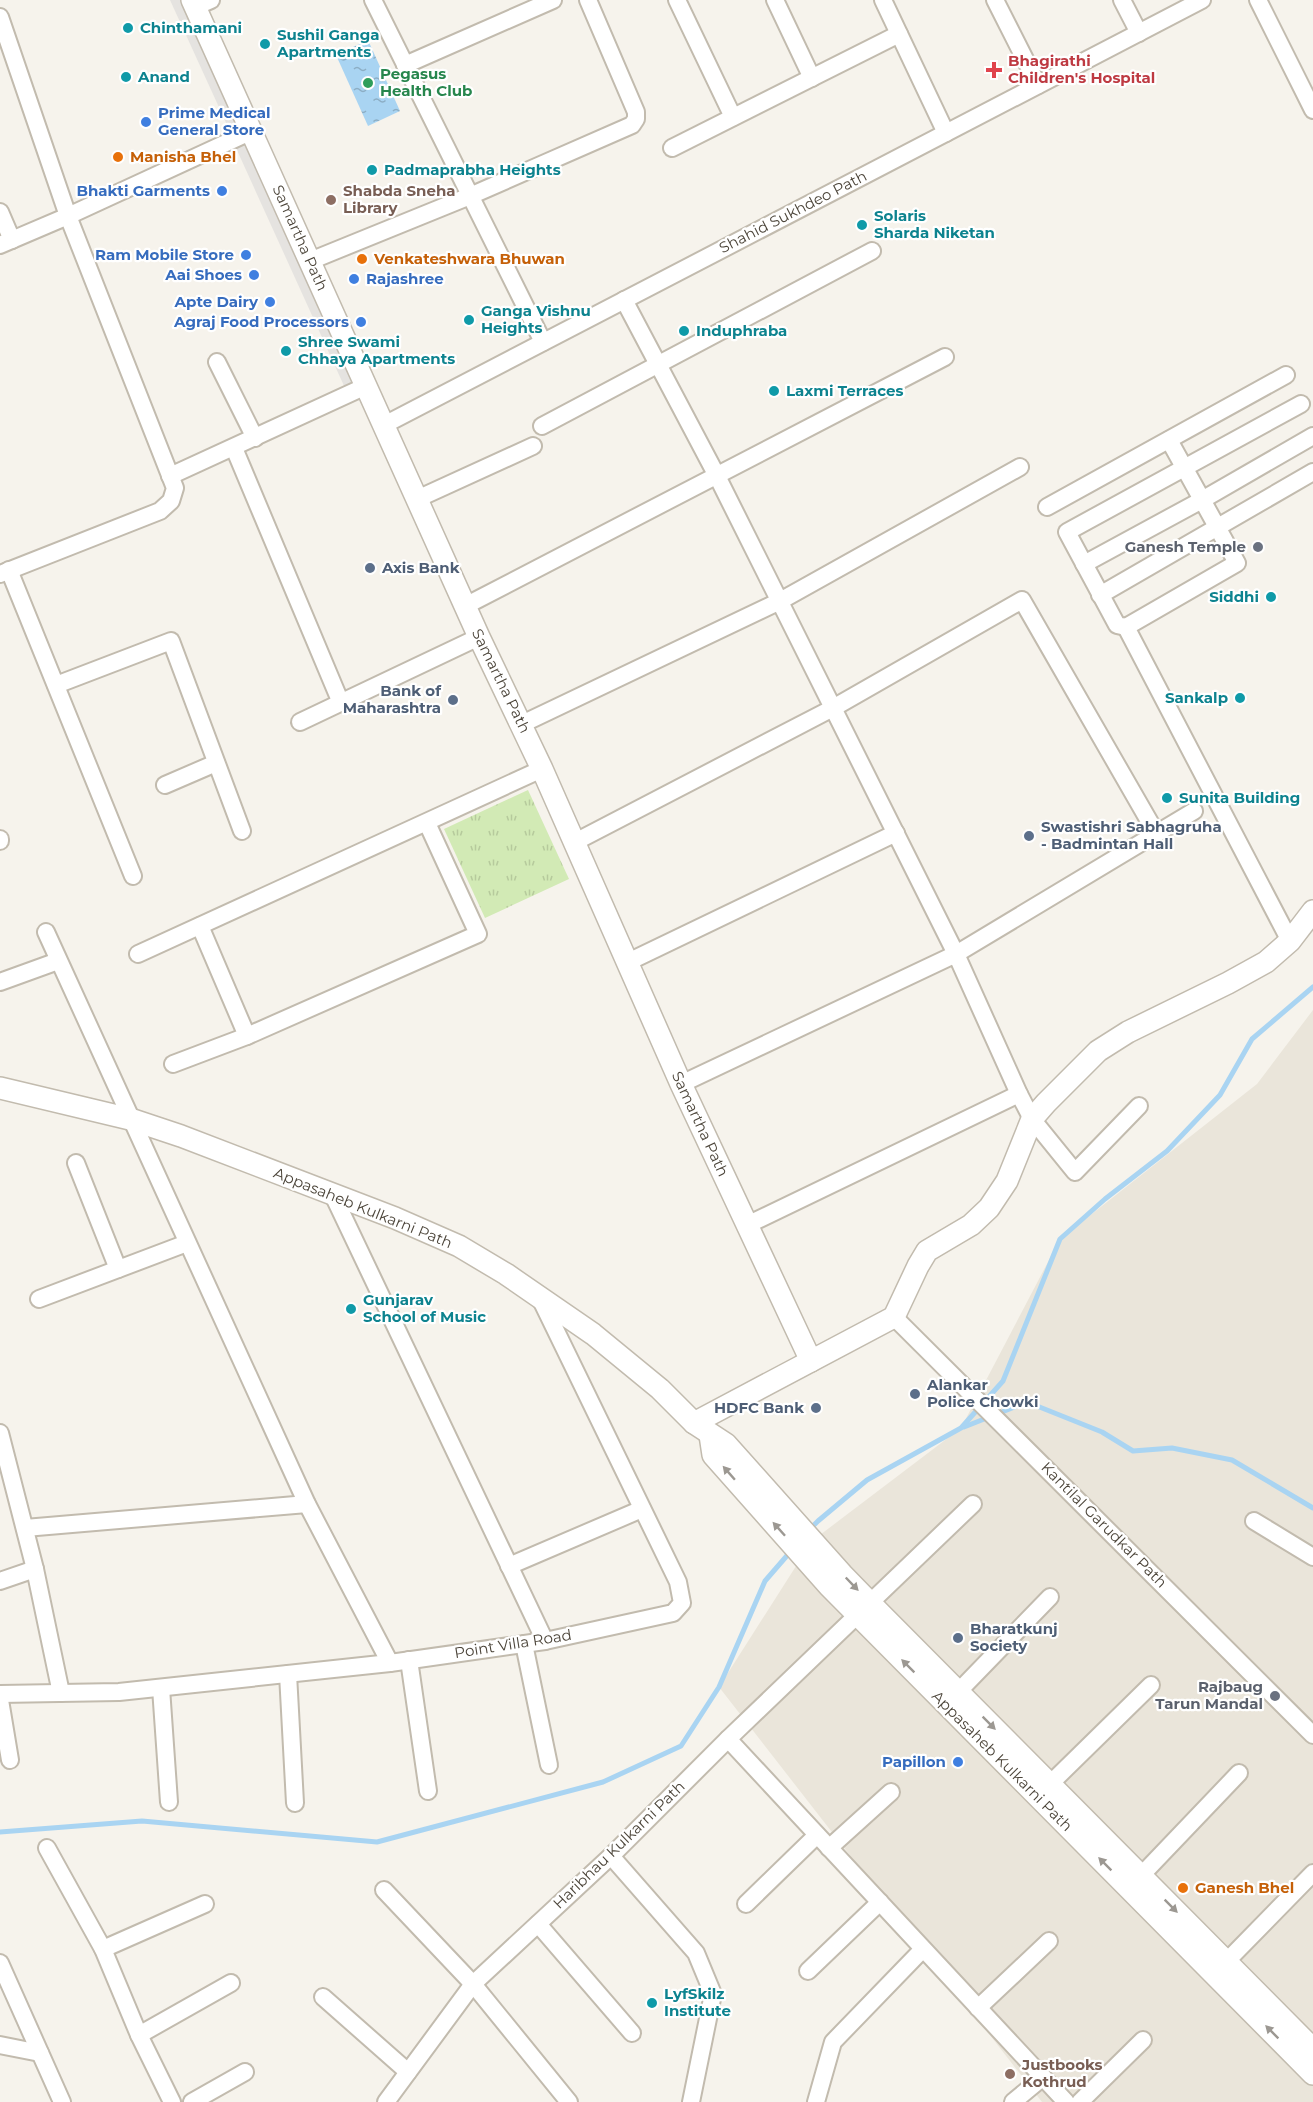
<svg xmlns="http://www.w3.org/2000/svg" width="1313" height="2102" viewBox="0 0 1313 2102" font-family="Montserrat,sans-serif">
	<style>
		.residential { fill: #eae5da }
		.park { fill: url(#park-tufts) }
		.parking { fill: #e5e3e0 }
		.water { fill: url(#water-ripples) }
		.lines { fill: none; stroke-linecap: round; stroke-linejoin: round }
		.stream { stroke: #a9d4f2; stroke-width: 5 }
		.minor-casing { stroke: #c2bbae; stroke-width: 20 }
		.tertiary-casing { stroke: #c2bbae; stroke-width: 24 }
		.minor { stroke: #fff; stroke-width: 16 }
		.tertiary { stroke: #fff; stroke-width: 21 }
		.oneway { fill: #9c9892 }
		.culture-dot { fill: #0f9aa8; stroke: #fff; stroke-width: 2 }
		.health-dot { fill: #e0444e; stroke: #fff; stroke-width: 2 }
		.leisure-dot { fill: #2e9e5b; stroke: #fff; stroke-width: 2 }
		.shop-dot { fill: #3f7fe0; stroke: #fff; stroke-width: 2 }
		.food-dot { fill: #e8710a; stroke: #fff; stroke-width: 2 }
		.education-dot { fill: #8d6e63; stroke: #fff; stroke-width: 2 }
		.worship-dot { fill: #6b7280; stroke: #fff; stroke-width: 2 }
		.service-dot { fill: #5c6f8a; stroke: #fff; stroke-width: 2 }
		.labels { text-anchor: middle; stroke-width: 4.5; stroke-linejoin: round; paint-order: stroke }
		.culture-label { font-size: 15px; font-weight: bold; fill: #0d838f; stroke: #fff; text-anchor: start }
		.health-label { font-size: 15px; font-weight: bold; fill: #be3a42; stroke: #fff; text-anchor: start }
		.leisure-label { font-size: 15px; font-weight: bold; fill: #27864d; stroke: #fff; text-anchor: start }
		.shop-label { font-size: 15px; font-weight: bold; fill: #366cbe; stroke: #fff; text-anchor: end }
		.food-label { font-size: 15px; font-weight: bold; fill: #c56008; stroke: #fff; text-anchor: start }
		.education-label { font-size: 15px; font-weight: bold; fill: #785e54; stroke: #fff; text-anchor: start }
		.street-label { font-size: 15px; fill: #4b4439; stroke: #fff }
		.worship-label { font-size: 15px; font-weight: bold; fill: #5b616d; stroke: #fff; text-anchor: end }
		.service-label { font-size: 15px; font-weight: bold; fill: #4e5e75; stroke: #fff; text-anchor: start }
	</style>
	<defs>
		<pattern id="park-tufts" width="24" height="20" patternUnits="userSpaceOnUse" patternTransform="scale(1.5)"><rect width="24" height="20" fill="#d2eab5"/><path d="M3 7l-1-3M5 7V3M7 7l1-3M15 17l-1-3M17 17v-4M19 17l1-3" fill="none" stroke="#b6ca9c"/></pattern>
		<pattern id="water-ripples" width="26" height="14" patternUnits="userSpaceOnUse" patternTransform="scale(1.5)"><rect width="26" height="14" fill="#a9d4f2"/><path d="M2 4q2-2 4 0t4 0M15 11q2-2 4 0t4 0" fill="none" stroke="#8caec5"/></pattern>
	</defs>
	<rect width="100%" height="100%" fill="#f6f3ec"/>
	<!-- residential -->
	<polygon class="residential" points="1313,1010 1313,2102 1042,2102 719,1687 812,1541 961,1428 1060,1239 1257,1084"/>
	<!-- park -->
	<polygon class="park" points="528,790 569,879 485,918 444,829"/>
	<!-- parking -->
	<g class="parking">
		<polygon points="170,0 186,0 241,121 228,127"/>
		<polygon points="249,142 357,382 345,388 236,148"/>
	</g>
	<!-- water -->
	<polygon class="water" points="368,40 400,111 368,126 336,55"/>
	<g class="lines">
		<!-- stream -->
		<g class="stream">
			<polyline points="964,1427 1027,1402 1102,1432 1133,1451 1172,1448 1232,1460 1313,1508"/>
			<polyline points="809,1530 818,1521 867,1480 961,1428 1003,1381 1060,1239 1105,1199 1167,1151 1220,1095 1252,1039 1313,987"/>
			<polyline points="0,1832 142,1821 377,1842 603,1782 681,1746 719,1687 765,1581 791,1551"/>
		</g>
		<defs>
			<g id="minor">
				<polyline points="373,0 543,342"/>
				<polyline points="677,0 733,117"/>
				<polyline points="775,0 812,78"/>
				<polyline points="883,0 946,133"/>
				<polyline points="995,0 1038,85"/>
				<polyline points="1122,0 1139,33"/>
				<polyline points="1258,0 1313,110"/>
				<polyline points="195,7 211,0"/>
				<polyline points="0,17 68,216 175,488 171,501 160,511 0,574"/>
				<polyline points="405,65 553,0"/>
				<polyline points="672,148 899,34"/>
				<polyline points="0,212 12,240"/>
				<polyline points="0,245 68,216 252,131"/>
				<polyline points="310,261 470,196 632,125 636,119 636,112 588,0"/>
				<polyline points="624,300 717,476 956,954 1019,1094 1032,1119 1075,1172 1139,1106"/>
				<polyline points="217,362 255,438"/>
				<polyline points="384,425 1202,0"/>
				<polyline points="542,426 872,251"/>
				<polyline points="1169,440 1237,563 1126,627 1290,941"/>
				<polyline points="234,448 341,703"/>
				<polyline points="170,476 366,386"/>
				<polyline points="417,499 533,446"/>
				<polyline points="1047,507 1286,375"/>
				<polyline points="1084,564 1202,500 1313,436"/>
				<polyline points="9,570 133,876"/>
				<polyline points="1100,595 1313,472"/>
				<polyline points="465,606 945,357"/>
				<polyline points="1126,627 1117,625 1067,532 1301,404"/>
				<polyline points="56,685 171,641 242,831"/>
				<polyline points="300,722 479,637"/>
				<polyline points="522,724 780,601 1020,467"/>
				<polyline points="165,785 216,763"/>
				<polyline points="0,839 0,841"/>
				<polyline points="575,842 833,708 1022,600 1156,833"/>
				<polyline points="200,926 247,1036 478,934 427,823"/>
				<polyline points="46,932 307,1504 390,1663"/>
				<polyline points="138,954 542,769"/>
				<polyline points="626,963 896,833"/>
				<polyline points="0,982 58,961"/>
				<polyline points="173,1064 247,1036"/>
				<polyline points="681,1084 956,954 1194,811"/>
				<polyline points="76,1163 118,1269"/>
				<polyline points="333,1195 545,1641"/>
				<polyline points="747,1225 1019,1094"/>
				<polyline points="39,1299 187,1243"/>
				<polyline points="894,1317 1313,1735"/>
				<polyline points="0,1433 35,1569 61,1693"/>
				<polyline points="1254,1521 1313,1557"/>
				<polyline points="25,1528 307,1504"/>
				<polyline points="509,1566 642,1509"/>
				<polyline points="0,1581 35,1569"/>
				<polyline points="524,1644 549,1765"/>
				<polyline points="409,1660 428,1791"/>
				<polyline points="288,1674 295,1803"/>
				<polyline points="161,1688 169,1802"/>
				<polyline points="958,1692 1050,1597"/>
				<polyline points="0,1694 119,1692 390,1663 545,1641 673,1613 682,1603 678,1582 539,1296"/>
				<polyline points="0,1700 10,1760"/>
				<polyline points="728,1739 1066,2102"/>
				<polyline points="1050,1784 1151,1685"/>
				<polyline points="47,1848 103,1949 139,2035 172,2102"/>
				<polyline points="829,1848 891,1792"/>
				<polyline points="611,1856 696,1953 713,1994 691,2102"/>
				<polyline points="1134,1883 1239,1773"/>
				<polyline points="384,1890 473,1984 569,2102"/>
				<polyline points="746,1904 817,1835"/>
				<polyline points="538,1924 632,2033"/>
				<polyline points="103,1949 205,1904"/>
				<polyline points="1226,1962 1313,1873"/>
				<polyline points="0,1963 62,2102"/>
				<polyline points="808,1971 880,1902"/>
				<polyline points="323,1997 408,2072"/>
				<polyline points="978,2008 1049,1941"/>
				<polyline points="139,2035 231,1983"/>
				<polyline points="0,2045 40,2053"/>
				<polyline points="192,2102 245,2072"/>
				<polyline points="386,2102 473,1984 611,1856 728,1739 973,1504"/>
				<polyline points="816,2102 833,2042 923,1949"/>
				<polyline points="1013,2102 1043,2077"/>
				<polyline points="1080,2102 1143,2040"/>
			</g>
			<g id="tertiary">
				<polyline points="192,0 479,637 542,769 681,1084 811,1361"/>
				<polyline points="0,1088 130,1119 181,1136 395,1218 459,1246 506,1274 593,1334 660,1389 694,1423 726,1444 842,1574 880,1613 1313,2049"/>
				<polyline points="694,1423 894,1317 918,1266 927,1251 971,1225 989,1208 1007,1181 1032,1119 1046,1103 1098,1051 1128,1032 1228,983 1266,962 1290,941 1313,911"/>
				<polyline points="710,1435 713,1455 829,1586 1313,2074"/>
			</g>
		</defs>
		<!-- minor casing -->
		<use href="#minor" class="minor-casing"/>
		<!-- tertiary casing -->
		<use href="#tertiary" class="tertiary-casing"/>
		<!-- minor -->
		<use href="#minor" class="minor"/>
		<!-- tertiary -->
		<use href="#tertiary" class="tertiary"/>
	</g>
	<!-- one-way arrows -->
	<defs><path id="oneway-solid" d="M-6-.8H1V-3.2L6.5 0L1 3.2V.8H-6Z" transform="scale(1.5)"/></defs>
	<g class="oneway">
		<use href="#oneway-solid" transform="translate(729 1473) rotate(-131)"/>
		<use href="#oneway-solid" transform="translate(779 1529) rotate(-132)"/>
		<use href="#oneway-solid" transform="translate(852 1584) rotate(46)"/>
		<use href="#oneway-solid" transform="translate(908 1666) rotate(-135)"/>
		<use href="#oneway-solid" transform="translate(989 1723) rotate(45)"/>
		<use href="#oneway-solid" transform="translate(1105 1864) rotate(-135)"/>
		<use href="#oneway-solid" transform="translate(1171 1906) rotate(45)"/>
		<use href="#oneway-solid" transform="translate(1272 2032) rotate(-135)"/>
	</g>
	<!-- markers -->
	<g class="culture-dot">
		<circle cx="128" cy="28" r="6"/>
		<circle cx="265" cy="44" r="6"/>
		<circle cx="126" cy="77" r="6"/>
		<circle cx="372" cy="170" r="6"/>
		<circle cx="862" cy="225" r="6"/>
		<circle cx="469" cy="320" r="6"/>
		<circle cx="684" cy="331" r="6"/>
		<circle cx="286" cy="351" r="6"/>
		<circle cx="774" cy="391" r="6"/>
		<circle cx="1271" cy="597" r="6"/>
		<circle cx="1240" cy="698" r="6"/>
		<circle cx="1167" cy="798" r="6"/>
		<circle cx="351" cy="1309" r="6"/>
		<circle cx="652" cy="2003" r="6"/>
	</g>
	<path class="health-dot" d="M991 61h6v6h6v6h-6v6h-6v-6h-6v-6h6z"/>
	<circle class="leisure-dot" cx="368" cy="83" r="6"/>
	<g class="shop-dot">
		<circle cx="146" cy="122" r="6"/>
		<circle cx="222" cy="191" r="6"/>
		<circle cx="246" cy="255" r="6"/>
		<circle cx="254" cy="275" r="6"/>
		<circle cx="354" cy="279" r="6"/>
		<circle cx="270" cy="302" r="6"/>
		<circle cx="361" cy="322" r="6"/>
		<circle cx="958" cy="1762" r="6"/>
	</g>
	<g class="food-dot">
		<circle cx="118" cy="157" r="6"/>
		<circle cx="362" cy="259" r="6"/>
		<circle cx="1183" cy="1888" r="6"/>
	</g>
	<g class="education-dot">
		<circle cx="331" cy="200" r="6"/>
		<circle cx="1010" cy="2074" r="6"/>
	</g>
	<g class="worship-dot">
		<circle cx="1258" cy="547" r="6"/>
		<circle cx="1275" cy="1696" r="6"/>
	</g>
	<g class="service-dot">
		<circle cx="370" cy="568" r="6"/>
		<circle cx="453" cy="700" r="6"/>
		<circle cx="1029" cy="836" r="6"/>
		<circle cx="915" cy="1394" r="6"/>
		<circle cx="816" cy="1408" r="6"/>
		<circle cx="958" cy="1638" r="6"/>
	</g>
	<g class="labels">
		<!-- culture labels -->
		<g class="culture-label">
			<text x="140" y="33">Chinthamani</text>
			<text x="277" y="40">Sushil Ganga<tspan x="277" dy="17">Apartments</tspan></text>
			<text x="138" y="82">Anand</text>
			<text x="384" y="175">Padmaprabha Heights</text>
			<text x="874" y="221">Solaris<tspan x="874" dy="17">Sharda Niketan</tspan></text>
			<text x="481" y="316">Ganga Vishnu<tspan x="481" dy="17">Heights</tspan></text>
			<text x="696" y="336">Induphraba</text>
			<text x="298" y="347">Shree Swami<tspan x="298" dy="17">Chhaya Apartments</tspan></text>
			<text x="786" y="396">Laxmi Terraces</text>
			<text x="1259" y="602" text-anchor="end">Siddhi</text>
			<text x="1228" y="703" text-anchor="end">Sankalp</text>
			<text x="1179" y="803">Sunita Building</text>
			<text x="363" y="1305">Gunjarav<tspan x="363" dy="17">School of Music</tspan></text>
			<text x="664" y="1999">LyfSkilz<tspan x="664" dy="17">Institute</tspan></text>
		</g>
		<!-- health labels -->
		<g class="health-label">
			<text x="1008" y="66">Bhagirathi<tspan x="1008" dy="17">Children's Hospital</tspan></text>
		</g>
		<!-- leisure labels -->
		<g class="leisure-label">
			<text x="380" y="79">Pegasus<tspan x="380" dy="17">Health Club</tspan></text>
		</g>
		<!-- shop labels -->
		<g class="shop-label">
			<text x="158" y="118" text-anchor="start">Prime Medical<tspan x="158" dy="17">General Store</tspan></text>
			<text x="210" y="196">Bhakti Garments</text>
			<text x="234" y="260">Ram Mobile Store</text>
			<text x="242" y="280">Aai Shoes</text>
			<text x="366" y="284" text-anchor="start">Rajashree</text>
			<text x="258" y="307">Apte Dairy</text>
			<text x="349" y="327">Agraj Food Processors</text>
			<text x="946" y="1767">Papillon</text>
		</g>
		<!-- food labels -->
		<g class="food-label">
			<text x="130" y="162">Manisha Bhel</text>
			<text x="374" y="264">Venkateshwara Bhuwan</text>
			<text x="1195" y="1893">Ganesh Bhel</text>
		</g>
		<!-- education labels -->
		<g class="education-label">
			<text x="343" y="196">Shabda Sneha<tspan x="343" dy="17">Library</tspan></text>
			<text x="1022" y="2070">Justbooks<tspan x="1022" dy="17">Kothrud</tspan></text>
		</g>
		<!-- street labels -->
		<g class="street-label">
			<text transform="translate(793 212) rotate(-27)" y="5">Shahid Sukhdeo Path</text>
			<text transform="translate(300 238) rotate(66)" y="5">Samartha Path</text>
			<text transform="translate(501 681) rotate(64)" y="5">Samartha Path</text>
			<text transform="translate(700 1124) rotate(65)" y="5">Samartha Path</text>
			<text transform="translate(363 1208) rotate(22)" y="5">Appasaheb Kulkarni Path</text>
			<text transform="translate(1104 1525) rotate(45)" y="5">Kantilal Garudkar Path</text>
			<text transform="translate(513 1644) rotate(-9)" y="5">Point Villa Road</text>
			<text transform="translate(1002 1761) rotate(45)" y="5">Appasaheb Kulkarni Path</text>
			<text transform="translate(619 1845) rotate(-44)" y="5">Haribhau Kulkarni Path</text>
		</g>
		<!-- worship labels -->
		<g class="worship-label">
			<text x="1246" y="552">Ganesh Temple</text>
			<text x="1263" y="1692">Rajbaug<tspan x="1263" dy="17">Tarun Mandal</tspan></text>
		</g>
		<!-- service labels -->
		<g class="service-label">
			<text x="382" y="573">Axis Bank</text>
			<text x="441" y="696" text-anchor="end">Bank of<tspan x="441" dy="17">Maharashtra</tspan></text>
			<text x="1041" y="832">Swastishri Sabhagruha<tspan x="1041" dy="17">- Badmintan Hall</tspan></text>
			<text x="927" y="1390">Alankar<tspan x="927" dy="17">Police Chowki</tspan></text>
			<text x="804" y="1413" text-anchor="end">HDFC Bank</text>
			<text x="970" y="1634">Bharatkunj<tspan x="970" dy="17">Society</tspan></text>
		</g>
	</g>
</svg>
